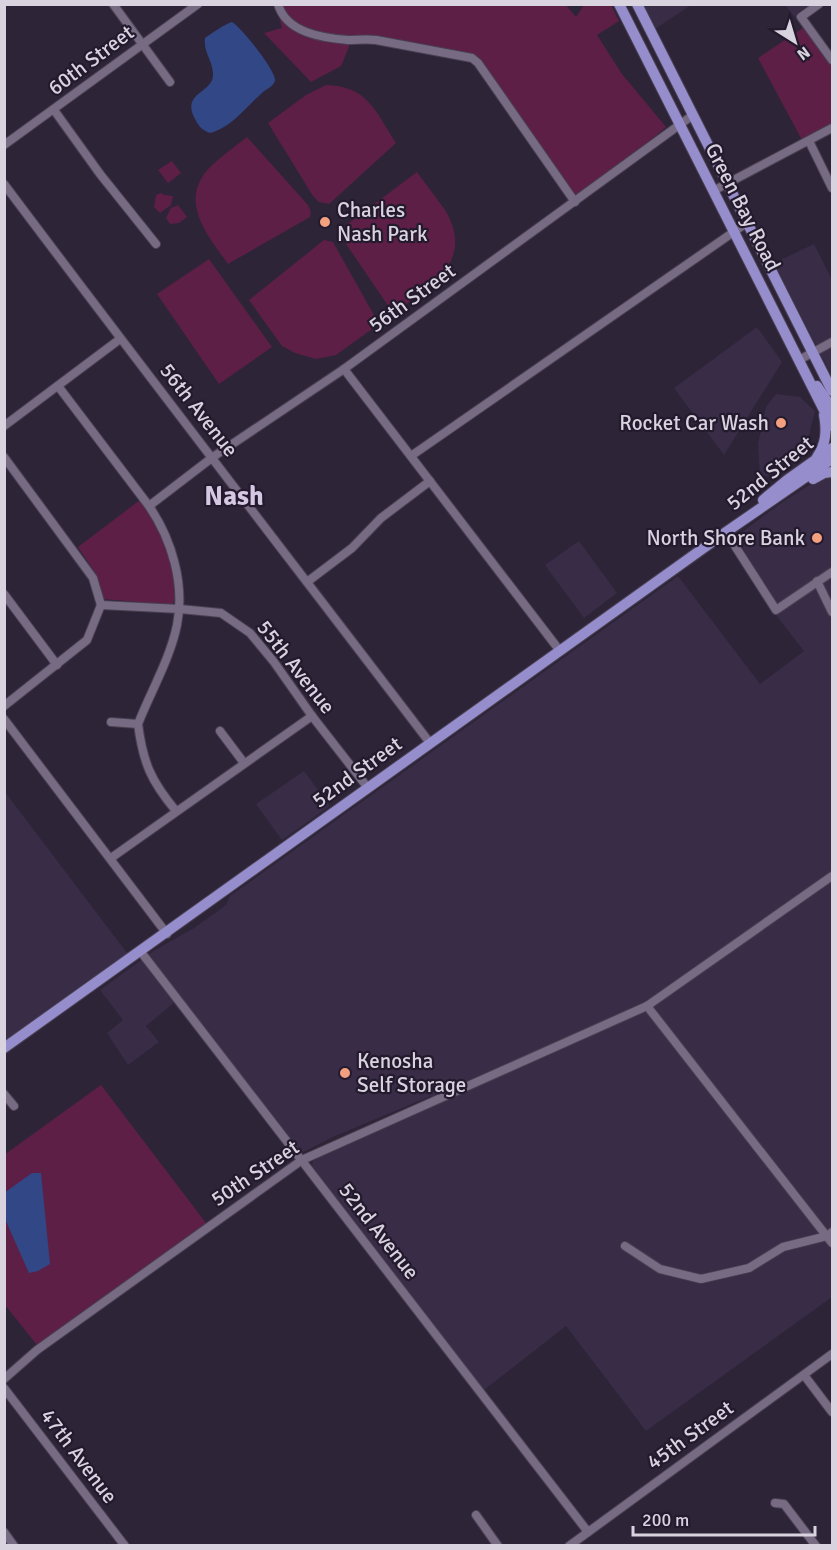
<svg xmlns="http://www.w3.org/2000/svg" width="837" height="1550" viewBox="0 0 837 1550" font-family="Signika,sans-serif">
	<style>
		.built { fill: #382c46 }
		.green { fill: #5d1f46 }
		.water { fill: #314786 }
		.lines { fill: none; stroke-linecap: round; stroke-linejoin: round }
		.minor-casing { stroke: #494051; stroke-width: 10 }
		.major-casing { stroke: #494051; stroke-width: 12 }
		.minor { stroke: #766b83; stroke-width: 8 }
		.major { stroke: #968dcd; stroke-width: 10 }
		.poi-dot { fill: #f2a07f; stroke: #241a2e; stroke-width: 2 }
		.labels { text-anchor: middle; stroke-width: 4.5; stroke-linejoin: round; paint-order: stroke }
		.street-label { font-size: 21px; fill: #d9d3e0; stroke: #241a2e }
		.poi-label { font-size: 21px; fill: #d9d3e0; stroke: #241a2e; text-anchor: start }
		.district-label { font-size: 27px; font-weight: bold; fill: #d4c8e3; stroke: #241a2e }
	</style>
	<rect width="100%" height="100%" fill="#2d2438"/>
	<!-- built -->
	<g class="built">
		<polygon points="644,5 691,5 655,29"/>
		<polygon points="785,5 809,5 799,12 797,20"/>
		<polygon points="814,244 832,280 832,376 774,263"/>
		<polygon points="757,327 782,362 724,455 674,388"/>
		<polygon points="776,394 800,397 815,411 804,456 779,474 760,477 758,444 766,407"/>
		<polygon points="832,474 832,566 830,568 832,572 832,1297 646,1431 566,1326 484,1390 312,1166 313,1161 320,1157 435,1106 431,1096 335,1136 303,1152 299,1150 181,997 146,1026 159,1042 128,1065 107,1033 123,1020 100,990 155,950 194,928 226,905 230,896 678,576 760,684 804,651 776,615 782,611 766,591 738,538 743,531 784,501 819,479"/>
		<polygon points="579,541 617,593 584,618 545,565"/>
		<polygon points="304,771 330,806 282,840 256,804"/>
		<polygon points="5,792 127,953 5,1041 4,1041"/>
	</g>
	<!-- green -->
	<g class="green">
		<polygon points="565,4 576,17 584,5 611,5 619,21 597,35 622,74 666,127 575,202 478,63 372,40 351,42 341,66 311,82 264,33 282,28 276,5"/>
		<polygon points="806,26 832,63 832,126 802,140 758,58"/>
		<path d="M326,85C368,86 375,111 396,143L329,204L319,202L313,196L268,123L306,95Z"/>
		<path d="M247,137L308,205L311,212L310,217L228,264C207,235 177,200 211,166C222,156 235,146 247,137Z"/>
		<polygon points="172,161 181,173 168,183 158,170"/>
		<path d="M417,172C426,185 436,197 445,210C476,261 430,288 393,313L340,235L341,229Z"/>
		<polygon points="161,193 164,195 173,196 171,205 160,213 154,207 156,195"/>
		<polygon points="178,205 187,217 179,223 170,224 166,218 171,208"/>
		<polygon points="324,240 333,242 379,324 336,355 316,359 295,353 282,346 249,300"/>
		<polygon points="209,259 272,347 219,384 157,294"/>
		<path d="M140,500C148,511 157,523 163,536C168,549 181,594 172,605L103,599L96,574L78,547Z"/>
		<polygon points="101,1085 206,1223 37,1345 5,1305 4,1155"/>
	</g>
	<!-- water -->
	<g class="water">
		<path d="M232,22C241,27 277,72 275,81C273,87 266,89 262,93C246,107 231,128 210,133C201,130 198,125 194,117C182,92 214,93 213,74C213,61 203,52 205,38C212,33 225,24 232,22Z"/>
		<polygon points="32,1173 41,1173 50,1264 38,1271 29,1273 5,1219 4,1193"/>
	</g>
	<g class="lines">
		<defs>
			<g id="minor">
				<polyline points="113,4 170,82"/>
				<path d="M278,4C286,33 323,38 348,40C357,40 367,39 376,40C408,46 440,52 472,58L478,63L575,202"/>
				<polyline points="819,4 801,17 832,60"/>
				<polyline points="54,110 100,174 156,244"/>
				<polyline points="809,141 832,188"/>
				<polyline points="4,145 198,4"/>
				<path d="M4,184C145,372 288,557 430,743"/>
				<polyline points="713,191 832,128"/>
				<polyline points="799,360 832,342"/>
				<polyline points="344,369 560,651"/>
				<path d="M58,386L149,506C172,540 185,584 177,625C170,659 151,691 138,724"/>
				<polyline points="4,426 120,339"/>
				<polyline points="411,456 748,222"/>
				<polyline points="4,457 93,578 101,605"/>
				<polyline points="149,506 213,457 344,369 693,115"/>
				<polyline points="726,532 776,610 832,572"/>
				<polyline points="817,581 832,612"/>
				<polyline points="307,582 352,548 381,518 430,481"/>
				<polyline points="4,594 57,665"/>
				<polyline points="101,605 180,609 221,613 250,633 274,662 312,716 368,788"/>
				<polyline points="4,706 87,640 101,605"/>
				<polyline points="4,719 167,934"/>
				<polyline points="111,722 138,724"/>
				<path d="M138,724C143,763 151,781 176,811"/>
				<polyline points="220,731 244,763"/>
				<polyline points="111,858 312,716"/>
				<polyline points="141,952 588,1532"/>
				<polyline points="647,1006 832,1243"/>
				<polyline points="4,1094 14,1106"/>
				<polyline points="625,1246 660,1269 701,1279 749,1268 783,1247 827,1236 832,1232"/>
				<polyline points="804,1375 832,1412"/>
				<polyline points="4,1379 37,1350 302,1160 647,1006 832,876"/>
				<polyline points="4,1388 125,1546"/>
				<polyline points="775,1503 784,1504 816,1546"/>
				<polyline points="476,1515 498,1546"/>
				<polyline points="4,1532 14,1546"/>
				<polyline points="569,1546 832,1354"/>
			</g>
			<g id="major">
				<polyline points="619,4 832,426"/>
				<polyline points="637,4 832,391"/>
				<polyline points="817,386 832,408"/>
				<path d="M817,457C826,444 827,431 824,415"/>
				<polyline points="813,479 824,473 832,472"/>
				<polyline points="763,500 787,480 832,448"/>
				<polyline points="4,1048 726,532 832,459"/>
			</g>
		</defs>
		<!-- minor casing -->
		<use href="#minor" class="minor-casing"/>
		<!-- major casing -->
		<use href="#major" class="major-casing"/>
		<!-- minor -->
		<use href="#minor" class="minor"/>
		<!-- major -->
		<use href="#major" class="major"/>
	</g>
	<!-- markers -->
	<g class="poi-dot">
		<circle cx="325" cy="222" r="6"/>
		<circle cx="781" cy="423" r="6"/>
		<circle cx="817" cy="538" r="6"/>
		<circle cx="345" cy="1073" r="6"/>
	</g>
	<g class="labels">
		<!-- street labels -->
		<g class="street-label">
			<text transform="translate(91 60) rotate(-37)" y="7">60th Street</text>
			<text transform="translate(743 207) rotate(63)" y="7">Green Bay Road</text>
			<text transform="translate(412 298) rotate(-36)" y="7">56th Street</text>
			<text transform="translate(199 410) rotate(52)" y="7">56th Avenue</text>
			<text transform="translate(770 473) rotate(-39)" y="7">52nd Street</text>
			<text transform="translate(296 667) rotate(52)" y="7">55th Avenue</text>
			<text transform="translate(357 772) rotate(-36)" y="7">52nd Street</text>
			<text transform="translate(255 1173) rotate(-34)" y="7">50th Street</text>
			<text transform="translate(379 1231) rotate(52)" y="7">52nd Avenue</text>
			<text transform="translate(690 1435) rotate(-36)" y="7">45th Street</text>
			<text transform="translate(79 1456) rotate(53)" y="7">47th Avenue</text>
		</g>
		<!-- poi labels -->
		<g class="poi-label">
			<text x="337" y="217">Charles<tspan x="337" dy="24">Nash Park</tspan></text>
			<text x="769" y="430" text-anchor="end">Rocket Car Wash</text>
			<text x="805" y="545" text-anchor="end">North Shore Bank</text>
			<text x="357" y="1068">Kenosha<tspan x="357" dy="24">Self Storage</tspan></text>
		</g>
		<!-- district labels -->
		<g class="district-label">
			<text x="234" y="505">Nash</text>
		</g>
	</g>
	<!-- border -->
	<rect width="837" height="1550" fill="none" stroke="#d9d3e0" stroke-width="12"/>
	<!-- north arrow -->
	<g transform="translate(795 42) rotate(143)" stroke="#241a2e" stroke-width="4.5" paint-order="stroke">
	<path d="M0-4.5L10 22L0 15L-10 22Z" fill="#d9d3e0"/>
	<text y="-9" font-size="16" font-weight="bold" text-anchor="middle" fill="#d9d3e0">N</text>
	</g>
	<!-- scale -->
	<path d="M633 1526v9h182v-9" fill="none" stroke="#d9d3e0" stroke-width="3"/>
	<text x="642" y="1526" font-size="18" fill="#d9d3e0" stroke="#241a2e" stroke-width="4.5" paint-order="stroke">200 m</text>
</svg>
